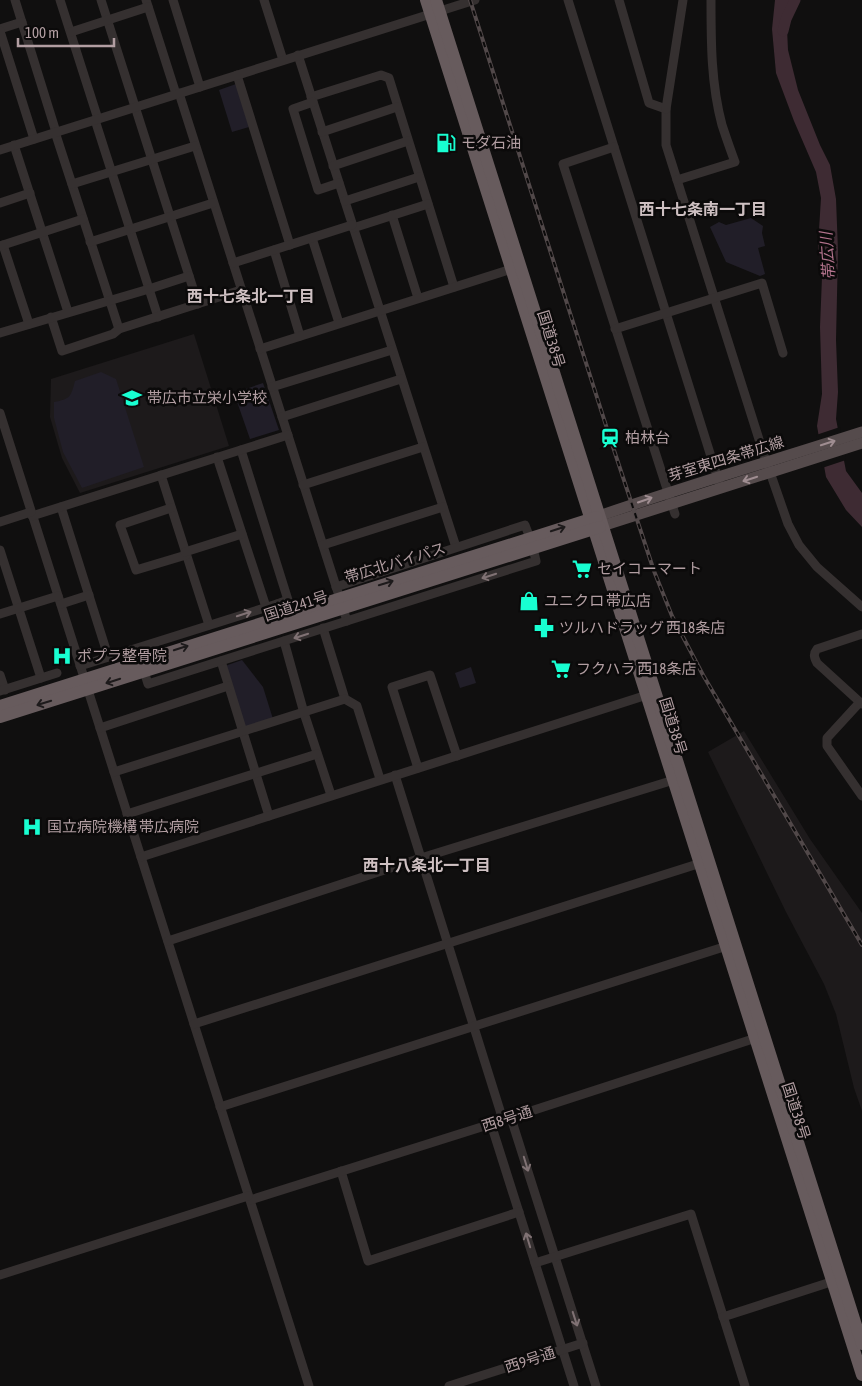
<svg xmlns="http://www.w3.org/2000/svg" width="862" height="1386" viewBox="0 0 862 1386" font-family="'Asap Condensed','Noto Sans JP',sans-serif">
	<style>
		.built { fill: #1d1a1b }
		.green { fill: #211e28 }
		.water { fill: #3e2b33 }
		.pier { fill: #100f0f }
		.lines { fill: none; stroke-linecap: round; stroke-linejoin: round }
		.river { stroke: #3e2b33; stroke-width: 11 }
		.minor { stroke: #353030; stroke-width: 9 }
		.major { stroke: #554b4c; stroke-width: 11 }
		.highway { stroke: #675b5d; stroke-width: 12 }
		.rail-casing { stroke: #514849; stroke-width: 4 }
		.rail { stroke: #0b0a0a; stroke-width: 2; stroke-dasharray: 5.5; stroke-linecap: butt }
		.oneway { stroke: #9f8d91 }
		.oneway2 { stroke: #1d1a1b }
		.oneway3 { stroke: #807274 }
		.labels { text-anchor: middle; stroke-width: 5; stroke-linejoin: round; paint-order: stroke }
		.poi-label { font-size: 15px; fill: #b29ea2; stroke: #0b0a0a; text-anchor: start }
		.street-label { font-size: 15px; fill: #b29ea2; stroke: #0b0a0a }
		.neighbourhood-label { font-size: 16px; font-weight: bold; fill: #cec0c2; stroke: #0b0a0a }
		.water-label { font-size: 16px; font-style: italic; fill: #b1728b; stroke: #0b0a0a }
	</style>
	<rect width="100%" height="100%" fill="#100f0f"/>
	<!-- built -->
	<g class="built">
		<polygon points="194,334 229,446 80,493 62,458 50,417 51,379"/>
		<polygon points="744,731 810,839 862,913 862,1111 854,1088 836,1014 824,984 786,912 708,752"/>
	</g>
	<!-- green -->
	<g class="green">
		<polygon points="236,84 249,127 232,132 219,90"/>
		<polygon points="751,218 763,226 762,233 765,246 758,248 765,274 760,276 726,262 710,227 719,222 726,225"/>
		<path d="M101,372L116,379L144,467L82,488L63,452L54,418V402C70,399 71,397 75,381Z"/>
		<polygon points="263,383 279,430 250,439 234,393"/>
		<polygon points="242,660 263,687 273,719 244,728 225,666"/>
		<polygon points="471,667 476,683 460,688 455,673"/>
	</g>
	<!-- water -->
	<polygon class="water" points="775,0 794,0 786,8 788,50 798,90 820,145 830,165 836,199 838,251 836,340 838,392 836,419 846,471 862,493 862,527 846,510 826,477 817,426 822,394 820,327 822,277 818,246 821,198 816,172 794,121 776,73 772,29"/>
	<!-- pier -->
	<polygon class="pier" points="840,427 846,460 822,468 816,435"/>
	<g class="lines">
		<!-- river -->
		<polyline class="river" points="783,31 786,19 795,0"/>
		<!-- minor -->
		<g class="minor">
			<polyline points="15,0 56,132"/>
			<polyline points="60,0 98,119"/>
			<polyline points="101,0 198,304"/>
			<polyline points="146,0 176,94"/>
			<polyline points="173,0 200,87"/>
			<polyline points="264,0 283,60"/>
			<polyline points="568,0 719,482"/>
			<polyline points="619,0 649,103 666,109 666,145 763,452 788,524 799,545 817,567 862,607"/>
			<polyline points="0,29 22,22"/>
			<polyline points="0,31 34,139"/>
			<polyline points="71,32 148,7"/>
			<polyline points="298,55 456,547"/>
			<polyline points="237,75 290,245"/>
			<polyline points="179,93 347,621"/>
			<polyline points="311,97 381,75 389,78 454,287"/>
			<polyline points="313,102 293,109 318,190 339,183"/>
			<polyline points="666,109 683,0"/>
			<polyline points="95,120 158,317"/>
			<polyline points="55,132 119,329"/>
			<polyline points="322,132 397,107"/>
			<polyline points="14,145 68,312"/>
			<polyline points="614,147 563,164 675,514"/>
			<polyline points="0,150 475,0"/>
			<polyline points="333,166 408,141"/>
			<path d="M677,180L735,162C730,149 726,137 722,125C711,84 711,42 711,0"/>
			<polyline points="72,184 195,146"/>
			<polyline points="345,201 419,177"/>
			<polyline points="0,203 30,193"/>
			<polyline points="392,215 418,298"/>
			<polyline points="353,228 428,204"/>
			<polyline points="312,238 339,323"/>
			<polyline points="90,242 213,203"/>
			<polyline points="3,245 29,324"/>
			<polyline points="0,246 83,219"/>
			<polyline points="274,250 300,336"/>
			<polyline points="233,263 352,225"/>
			<polyline points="51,317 62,351 113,334 119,329 241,290"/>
			<polyline points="615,329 762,283 783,353"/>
			<polyline points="0,333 149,289 189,276"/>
			<polyline points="260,349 515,268"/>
			<polyline points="272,387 392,350"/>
			<polyline points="0,413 309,1386"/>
			<polyline points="282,417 401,379"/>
			<polyline points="241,450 288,600 277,604"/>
			<polyline points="217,457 266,607"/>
			<polyline points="161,475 209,625"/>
			<polyline points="303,485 423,447"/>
			<polyline points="61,507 108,656"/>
			<polyline points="171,508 120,525 136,570 186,555"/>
			<polyline points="32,516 288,435"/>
			<polyline points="0,522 31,512"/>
			<polyline points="323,545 443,507"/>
			<polyline points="0,550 41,678"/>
			<polyline points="185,552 242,534"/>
			<polyline points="336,587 525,525 530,538"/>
			<polyline points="61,604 89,595"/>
			<polyline points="0,614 58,596"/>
			<polyline points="323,628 345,699 357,706 380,779"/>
			<path d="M862,634L817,649C813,654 814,657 817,663L862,704"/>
			<polyline points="284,641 304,713 331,795"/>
			<polyline points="221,661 269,816"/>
			<polyline points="80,666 277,604 281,616"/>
			<polyline points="144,671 148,684 536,561 533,548"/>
			<polyline points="0,675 5,690"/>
			<polyline points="0,691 57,673"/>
			<polyline points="860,702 827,738 827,746 862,796"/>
			<polyline points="100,728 228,686"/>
			<polyline points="418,768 392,687 430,675 457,756"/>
			<polyline points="114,772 345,699"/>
			<polyline points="395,775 503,1120"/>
			<polyline points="127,814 317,754"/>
			<polyline points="141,857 650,694"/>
			<polyline points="168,941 421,858 677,779"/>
			<polyline points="194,1024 704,862"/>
			<polyline points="220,1107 730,945"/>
			<polyline points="511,1118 596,1386"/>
			<polyline points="491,1124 574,1386"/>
			<polyline points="341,1171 368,1261 519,1212"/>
			<polyline points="250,1200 491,1124 759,1037"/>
			<polyline points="535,1263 691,1214 745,1386"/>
			<polyline points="0,1275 248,1196"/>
			<polyline points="723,1317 837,1280"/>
			<polyline points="449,1386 583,1343"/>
		</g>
		<!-- major -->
		<g class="major">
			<path d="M599,516C686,486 775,460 862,432"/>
			<polyline points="602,526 862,443"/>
		</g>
		<!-- highway -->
		<g class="highway">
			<polyline points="426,0 862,1375"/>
			<polyline points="436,0 862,1344"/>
			<polyline points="0,706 597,517"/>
			<polyline points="0,717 600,527"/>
		</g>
		<defs>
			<polyline id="rail" points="470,0 610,438 654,571 672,616 703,675 862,945"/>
		</defs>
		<!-- rail casing -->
		<use href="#rail" class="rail-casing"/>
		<!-- rail -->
		<use href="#rail" class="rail"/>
	</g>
	<!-- one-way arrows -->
	<defs><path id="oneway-shaft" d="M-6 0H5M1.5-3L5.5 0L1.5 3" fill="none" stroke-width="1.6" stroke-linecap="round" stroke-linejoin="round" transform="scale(1.25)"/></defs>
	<g class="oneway">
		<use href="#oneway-shaft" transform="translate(828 443) rotate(-18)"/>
		<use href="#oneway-shaft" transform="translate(750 479) rotate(162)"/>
		<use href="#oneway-shaft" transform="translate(645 500) rotate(-19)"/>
	</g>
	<g class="oneway2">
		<use href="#oneway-shaft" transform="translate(558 529) rotate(-18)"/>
		<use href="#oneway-shaft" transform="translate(386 583) rotate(-17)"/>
		<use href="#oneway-shaft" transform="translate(181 648) rotate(-18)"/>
		<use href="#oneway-shaft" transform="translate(113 681) rotate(162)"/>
		<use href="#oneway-shaft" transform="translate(44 703) rotate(163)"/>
	</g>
	<g class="oneway3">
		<use href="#oneway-shaft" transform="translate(489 576) rotate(162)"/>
		<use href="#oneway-shaft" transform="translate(244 614) rotate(-18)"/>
		<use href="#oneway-shaft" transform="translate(301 636) rotate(162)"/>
		<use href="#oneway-shaft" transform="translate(526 1164) rotate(73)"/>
		<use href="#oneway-shaft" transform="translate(528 1240) rotate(-107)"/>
		<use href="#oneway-shaft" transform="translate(575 1319) rotate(72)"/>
	</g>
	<!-- icons -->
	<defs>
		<symbol id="fuel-bare" viewBox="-9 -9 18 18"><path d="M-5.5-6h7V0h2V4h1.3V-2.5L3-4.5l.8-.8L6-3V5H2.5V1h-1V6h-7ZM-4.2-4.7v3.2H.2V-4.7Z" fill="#18ffd2" stroke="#0b0a0a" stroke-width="2.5" paint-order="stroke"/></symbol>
		<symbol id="school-bare" viewBox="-9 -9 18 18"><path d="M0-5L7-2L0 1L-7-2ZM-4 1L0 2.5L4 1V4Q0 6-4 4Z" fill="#18ffd2" stroke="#0b0a0a" stroke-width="2.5" paint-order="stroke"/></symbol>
		<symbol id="station-bare" viewBox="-9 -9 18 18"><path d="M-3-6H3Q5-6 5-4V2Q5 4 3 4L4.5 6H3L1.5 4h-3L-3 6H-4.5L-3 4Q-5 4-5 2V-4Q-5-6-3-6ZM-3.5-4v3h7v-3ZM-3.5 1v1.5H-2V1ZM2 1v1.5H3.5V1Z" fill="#18ffd2" stroke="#0b0a0a" stroke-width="2.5" paint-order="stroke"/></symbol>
		<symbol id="supermarket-bare" viewBox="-9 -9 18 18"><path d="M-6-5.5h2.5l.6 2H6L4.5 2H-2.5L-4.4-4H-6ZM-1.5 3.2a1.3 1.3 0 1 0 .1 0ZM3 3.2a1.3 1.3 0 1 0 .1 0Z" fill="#18ffd2" stroke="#0b0a0a" stroke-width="2.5" paint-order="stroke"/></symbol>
		<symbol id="shop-bare" viewBox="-9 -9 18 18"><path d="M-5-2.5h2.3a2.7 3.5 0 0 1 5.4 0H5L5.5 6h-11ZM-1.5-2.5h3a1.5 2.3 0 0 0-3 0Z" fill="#18ffd2" stroke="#0b0a0a" stroke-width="2.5" paint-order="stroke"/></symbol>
		<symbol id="pharmacy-bare" viewBox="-9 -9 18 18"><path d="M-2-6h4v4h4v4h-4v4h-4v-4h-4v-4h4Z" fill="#18ffd2" stroke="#0b0a0a" stroke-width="2.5" paint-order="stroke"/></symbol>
		<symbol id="hospital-bare" viewBox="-9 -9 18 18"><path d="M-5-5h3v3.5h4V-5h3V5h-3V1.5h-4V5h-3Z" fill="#18ffd2" stroke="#0b0a0a" stroke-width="2.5" paint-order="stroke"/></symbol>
	</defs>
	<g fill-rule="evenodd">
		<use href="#fuel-bare" x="432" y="129" width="28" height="28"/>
		<use href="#school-bare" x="118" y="384" width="28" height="28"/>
		<use href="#station-bare" x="596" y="424" width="28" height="28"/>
		<use href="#supermarket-bare" x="568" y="555" width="28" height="28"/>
		<use href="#shop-bare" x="515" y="587" width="28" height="28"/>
		<use href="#pharmacy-bare" x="530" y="614" width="28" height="28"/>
		<use href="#hospital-bare" x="48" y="642" width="28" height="28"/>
		<use href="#supermarket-bare" x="547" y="655" width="28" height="28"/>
		<use href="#hospital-bare" x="18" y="813" width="28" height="28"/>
	</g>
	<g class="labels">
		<!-- poi labels -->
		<g class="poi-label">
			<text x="461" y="148">モダ石油</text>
			<text x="147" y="403">帯広市立栄小学校</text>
			<text x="625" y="443">柏林台</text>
			<text x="597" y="574">セイコーマート</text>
			<text x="544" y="606">ユニクロ 帯広店</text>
			<text x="559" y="633">ツルハドラッグ 西18条店</text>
			<text x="77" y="661">ポプラ整骨院</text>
			<text x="576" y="674">フクハラ 西18条店</text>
			<text x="47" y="832">国立病院機構 帯広病院</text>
		</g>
		<!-- street labels -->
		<g class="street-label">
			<text transform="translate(551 339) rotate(73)" y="5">国道38号</text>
			<text transform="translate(726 459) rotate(-17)" y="5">芽室東四条帯広線</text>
			<text transform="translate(395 563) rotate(-17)" y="5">帯広北バイパス</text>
			<text transform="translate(296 606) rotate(-18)" y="5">国道241号</text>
			<text transform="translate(673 726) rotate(73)" y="5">国道38号</text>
			<text transform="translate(796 1111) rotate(72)" y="5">国道38号</text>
			<text transform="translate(507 1119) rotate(-18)" y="5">西8号通</text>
			<text transform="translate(530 1360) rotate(-18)" y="5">西9号通</text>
		</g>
		<!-- neighbourhood labels -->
		<g class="neighbourhood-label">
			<text x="703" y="215">西十七条南一丁目</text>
			<text x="251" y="302">西十七条北一丁目</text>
			<text x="427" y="871">西十八条北一丁目</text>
		</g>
		<!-- water labels -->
		<g class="water-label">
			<text transform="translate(827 256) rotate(-94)" y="6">帯広川</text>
		</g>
	</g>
	<!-- scale -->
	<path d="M18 38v8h96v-8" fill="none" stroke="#b29ea2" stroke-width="2.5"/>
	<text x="25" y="38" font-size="15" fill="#b29ea2" stroke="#0b0a0a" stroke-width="4" paint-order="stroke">100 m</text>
</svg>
